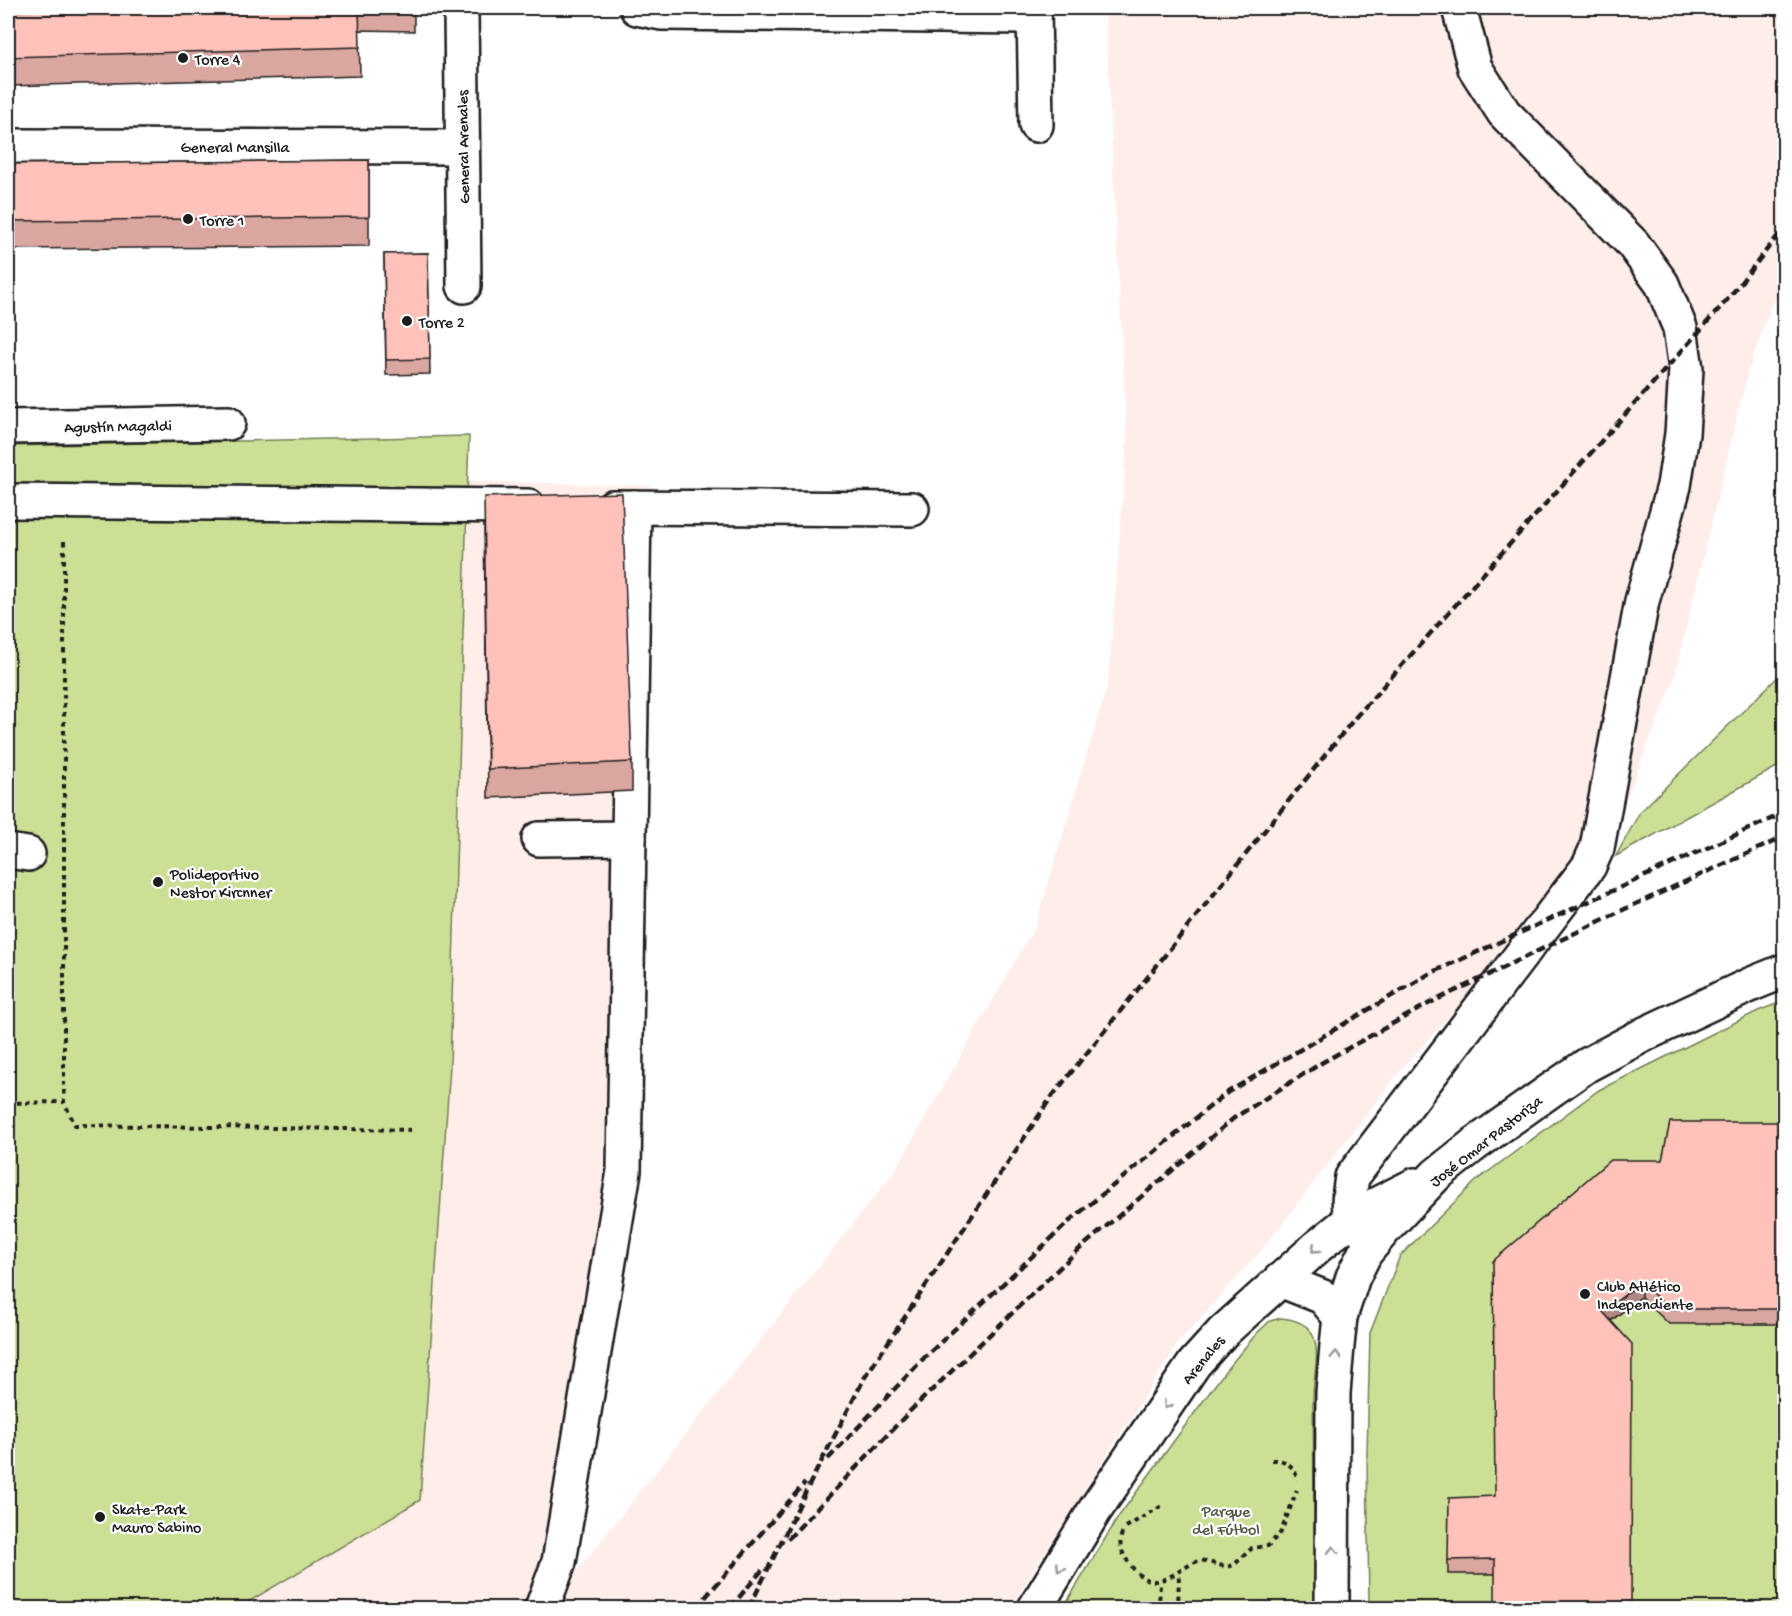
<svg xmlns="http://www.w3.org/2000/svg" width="1792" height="1616" viewBox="0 0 1792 1616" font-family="'Gochi Hand',sans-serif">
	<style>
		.built { fill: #ffedea }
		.green { fill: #cce095; stroke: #747e58; stroke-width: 1.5 }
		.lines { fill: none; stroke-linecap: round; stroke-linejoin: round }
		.minor-casing { stroke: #1c1c1c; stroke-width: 38 }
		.path { stroke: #1c1c1c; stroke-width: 4; stroke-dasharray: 4.5 4.5; stroke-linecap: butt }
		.minor { stroke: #fff; stroke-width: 33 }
		.rail { stroke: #1c1c1c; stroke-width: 4.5; stroke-dasharray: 9 4.5; stroke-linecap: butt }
		.wall { fill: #daa7a0; stroke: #1c1c1c; stroke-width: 1.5 }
		.shaded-wall { fill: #b28882; stroke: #1c1c1c; stroke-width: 1.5 }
		.building { fill: #fec2ba; stroke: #1c1c1c; stroke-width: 1.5 }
		.oneway { stroke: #999 }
		.poi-dot { fill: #1c1c1c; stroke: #fff; stroke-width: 2 }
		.labels { text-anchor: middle; stroke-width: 4.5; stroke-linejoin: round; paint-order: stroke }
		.poi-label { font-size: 16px; fill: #1c1c1c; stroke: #fff; text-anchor: start }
		.street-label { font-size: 16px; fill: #1c1c1c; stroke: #fff }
		.park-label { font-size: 16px; fill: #515740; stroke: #fff }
	</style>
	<rect width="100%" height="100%" fill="#fff"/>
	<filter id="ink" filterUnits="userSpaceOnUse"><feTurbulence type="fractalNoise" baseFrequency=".0167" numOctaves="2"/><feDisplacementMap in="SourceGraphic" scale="12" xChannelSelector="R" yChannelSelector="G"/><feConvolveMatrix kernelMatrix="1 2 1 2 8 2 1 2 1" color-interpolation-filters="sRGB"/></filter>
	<g filter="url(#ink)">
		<!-- built -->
		<polygon class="built" points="1105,8 1784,8 1784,288 1771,306 1748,371 1673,682 1610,840 1403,1067 1260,1252 1179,1342 1010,1608 238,1608 420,1500 450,1066 468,481 651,486 643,1158 611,1369 570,1580 895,1171 1035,927 1108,685 1127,443"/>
		<!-- green -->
		<g class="green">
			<polygon points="469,436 450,1066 420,1500 238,1608 8,1608 8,446"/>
			<polygon points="1784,671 1784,763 1616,856 1640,812"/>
			<polygon points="1784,1001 1784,1608 1369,1608 1367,1455 1370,1333 1400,1256 1477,1180 1599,1090 1758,1011"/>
			<path d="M1281,1318C1294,1319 1310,1324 1314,1338C1320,1355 1313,1379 1313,1397C1314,1468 1315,1538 1315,1608H1063L1119,1516L1226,1370L1257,1333L1270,1321Z"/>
		</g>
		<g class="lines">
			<defs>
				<g id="minor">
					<polyline points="461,8 464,286"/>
					<polyline points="637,8 662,13 1034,17"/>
					<polyline points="1034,8 1036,125"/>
					<polyline points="8,146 462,147"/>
					<polyline points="8,427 228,423"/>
					<polyline points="8,501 528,506"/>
					<polyline points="612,507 912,509"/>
					<polyline points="539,839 629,838"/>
					<polyline points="8,851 28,854"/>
					<path d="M1374,1242C1348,1215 1346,1214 1352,1177L1589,866L1597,848L1642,601L1674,486L1682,434L1686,369L1680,328L1662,284L1633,244L1504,113L1475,68L1459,8"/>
					<polyline points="1280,1280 1323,1297 1340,1317"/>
					<polyline points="542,1608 559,1562 624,1171 634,507"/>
					<polyline points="1035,1608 1095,1510 1194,1364 1223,1332 1317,1247 1359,1213 1415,1185"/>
					<polyline points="1332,1608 1333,1393 1337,1346 1340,1317 1353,1277 1365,1253 1384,1230 1436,1175 1475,1144 1551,1090 1587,1065 1645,1034 1752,984 1784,971"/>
				</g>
			</defs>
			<!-- minor casing -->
			<use href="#minor" class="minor-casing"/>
			<!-- path -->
			<g class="path">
				<polyline points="64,541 64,1102 75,1125 415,1130"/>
				<polyline points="8,1103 64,1102"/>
				<path d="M1272,1460C1286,1459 1294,1466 1298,1480"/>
				<polyline points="1126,1527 1162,1506"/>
				<path d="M1122,1533C1118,1545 1122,1553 1129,1563C1155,1600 1172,1570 1201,1560L1227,1567L1234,1565L1252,1548L1268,1546L1281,1532L1297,1490"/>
				<polyline points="1159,1608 1160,1582"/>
				<polyline points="1178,1608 1179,1572"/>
			</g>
			<!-- minor -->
			<use href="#minor" class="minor"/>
			<!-- rail -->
			<g class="rail">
				<polyline points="828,1459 925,1357 1072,1219 1228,1092 1429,974 1784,813"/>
				<polyline points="788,1539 910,1411 1076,1252 1234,1118 1323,1062 1430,1003 1627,908 1784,837"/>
				<polyline points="696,1608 805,1483"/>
				<polyline points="730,1608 763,1569"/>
				<polyline points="749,1608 805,1493 865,1377 1050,1099 1354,719 1727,300 1784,228"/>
			</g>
		</g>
		<!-- wall -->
		<g class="wall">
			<polygon points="414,8 414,31 359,30 360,76 8,86 8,11"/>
			<polygon points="369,160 369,246 8,249 8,164"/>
			<polygon points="428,253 430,374 386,375 384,254"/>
			<polygon points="484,526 632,762 632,791 488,798"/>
			<polygon points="1785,1122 1785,1324 1669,1324 1641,1297 1611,1321 1495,1574 1448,1574 1448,1560 1495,1496 1662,1160"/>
		</g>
		<!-- shaded-wall -->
		<polygon class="shaded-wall" points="1641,1282 1641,1297 1603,1327 1603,1312"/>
		<!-- building -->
		<g class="building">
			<polygon points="127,8 359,8 360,47 8,57 8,11"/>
			<polygon points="359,8 414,8 414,9"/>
			<polygon points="369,160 369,217 8,221 8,164"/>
			<polygon points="428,253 430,359 386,360 384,254"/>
			<polygon points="622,493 632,762 488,769 484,497"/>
			<polygon points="1670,1122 1785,1122 1785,1309 1669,1309 1641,1282 1603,1312 1632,1344 1631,1608 1495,1608 1495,1559 1448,1560 1449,1498 1495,1496 1493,1261 1610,1160 1662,1160"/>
		</g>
		<!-- one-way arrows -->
		<defs><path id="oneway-chevron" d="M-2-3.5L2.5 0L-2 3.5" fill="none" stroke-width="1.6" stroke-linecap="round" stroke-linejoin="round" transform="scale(1.5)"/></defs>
		<g class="oneway">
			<use href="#oneway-chevron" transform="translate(1315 1249) rotate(139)"/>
			<use href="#oneway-chevron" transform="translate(1336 1355) rotate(-87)"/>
			<use href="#oneway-chevron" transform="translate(1167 1405) rotate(124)"/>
			<use href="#oneway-chevron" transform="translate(1333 1550) rotate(-90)"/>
			<use href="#oneway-chevron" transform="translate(1060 1568) rotate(122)"/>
		</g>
	</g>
	<!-- markers -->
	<g class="poi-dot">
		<circle cx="183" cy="58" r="6"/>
		<circle cx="188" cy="219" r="6"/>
		<circle cx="407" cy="321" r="6"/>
		<circle cx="158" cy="882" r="6"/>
		<circle cx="1585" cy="1294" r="6"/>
		<circle cx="100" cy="1517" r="6"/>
	</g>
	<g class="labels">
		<!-- poi labels -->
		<g class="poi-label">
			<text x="195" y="64">Torre 4</text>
			<text x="200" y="225">Torre 1</text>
			<text x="419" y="327">Torre 2</text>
			<text x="170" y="879">Polideportivo<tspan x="170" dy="18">Nestor Kircnner</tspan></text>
			<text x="1597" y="1291">Club Atlético<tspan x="1597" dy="18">Independiente</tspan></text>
			<text x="112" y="1514">Skate-Park<tspan x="112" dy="18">Mauro Sabino</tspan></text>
		</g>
		<!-- street labels -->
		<g class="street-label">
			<text x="235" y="152">General Mansilla</text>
			<text transform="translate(462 147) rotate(-91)" y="6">General Arenales</text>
			<text transform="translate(118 425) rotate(-1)" y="6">Agustín Magaldi</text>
			<text transform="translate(1485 1140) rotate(-38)" y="6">José Omar Pastoriza</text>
			<text transform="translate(1202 1359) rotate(-51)" y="6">Arenales</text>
		</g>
		<!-- park labels -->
		<g class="park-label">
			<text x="1226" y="1516">Parque<tspan x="1226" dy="18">del Fútbol</tspan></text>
		</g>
	</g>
	<!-- margin -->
	<rect width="1792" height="1616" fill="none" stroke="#fff" stroke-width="30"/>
	<rect x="15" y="15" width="1762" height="1586" fill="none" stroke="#1c1c1c" stroke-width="2" filter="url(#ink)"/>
</svg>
